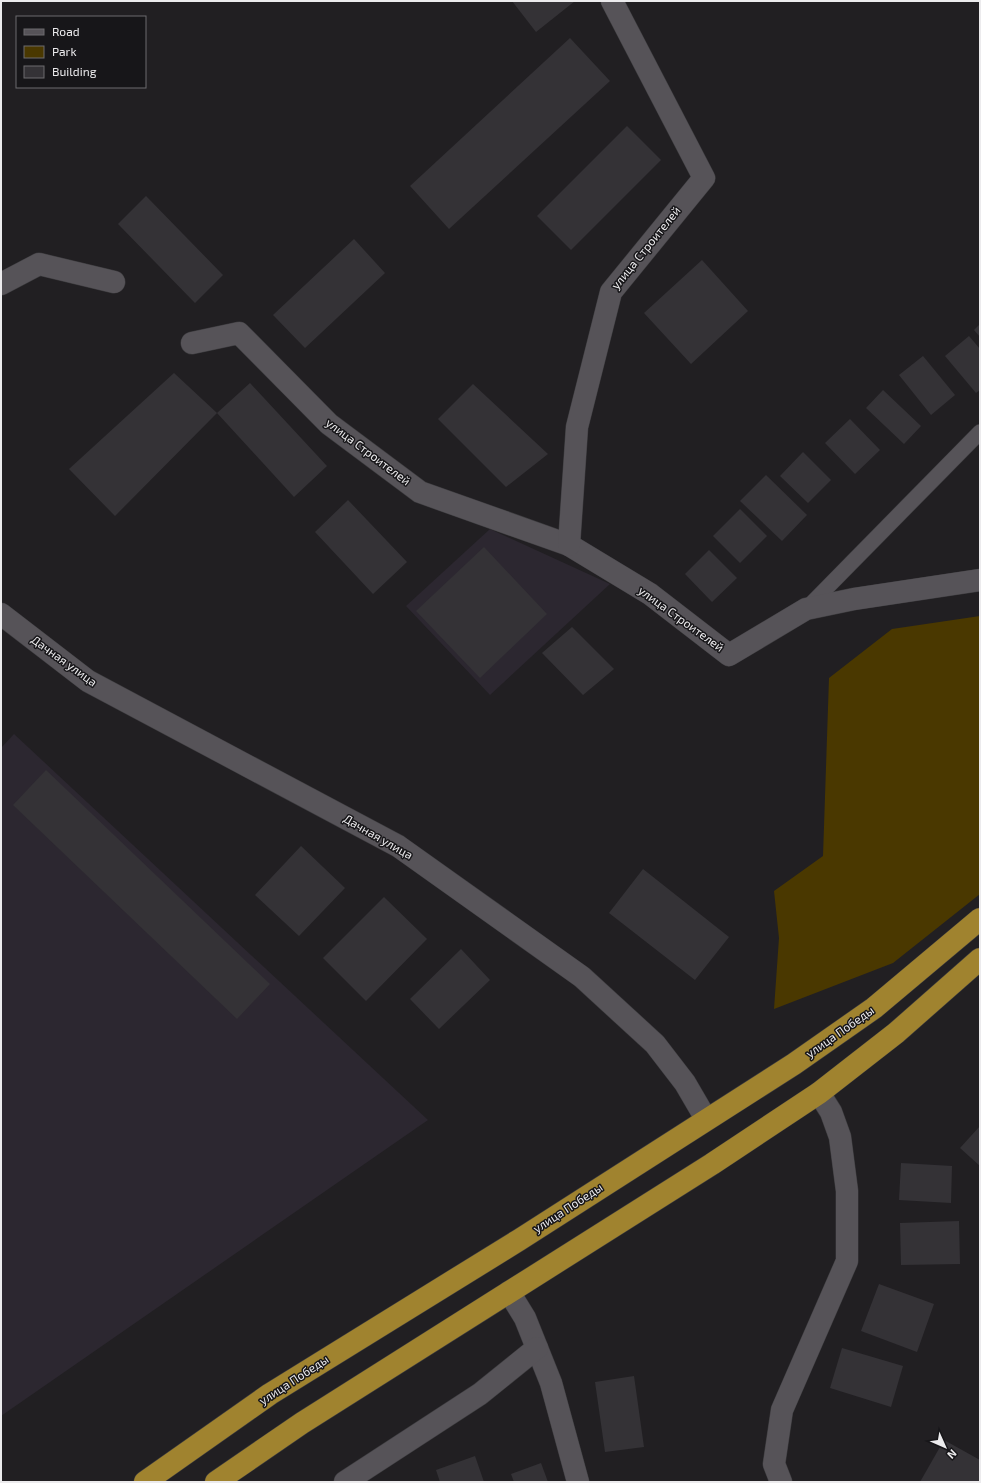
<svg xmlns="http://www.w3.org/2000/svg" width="981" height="1483" viewBox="0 0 981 1483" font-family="'Exo 2',sans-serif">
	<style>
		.built { fill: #2c2730 }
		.green { fill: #4a3800 }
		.building { fill: #343236 }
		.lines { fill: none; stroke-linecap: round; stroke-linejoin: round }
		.lane-casing { stroke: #3c3b3e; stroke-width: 16 }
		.street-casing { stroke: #3c3b3e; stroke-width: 23 }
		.highway-casing { stroke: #3c3b3e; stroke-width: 23 }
		.lane { stroke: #565358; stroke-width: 15 }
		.street { stroke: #565358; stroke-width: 22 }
		.highway { stroke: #a0832f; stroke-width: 22 }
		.labels { text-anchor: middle; stroke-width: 3; stroke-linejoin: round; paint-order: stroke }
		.street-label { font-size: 12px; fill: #ecebed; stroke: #171619 }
	</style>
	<rect width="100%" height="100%" fill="#211f22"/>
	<!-- built -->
	<g class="built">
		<polygon points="490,529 610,584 490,695 406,606"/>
		<polygon points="14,734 428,1120 1,1416 1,748"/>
	</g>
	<!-- green -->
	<polygon class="green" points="980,616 980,894 893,963 774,1009 779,938 774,891 823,856 829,678 892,629"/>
	<!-- building -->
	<g class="building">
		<polygon points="512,1 575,1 536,32"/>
		<polygon points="570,38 610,81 449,229 410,186"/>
		<polygon points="627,126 661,160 571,250 537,216"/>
		<polygon points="146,196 223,275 195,303 118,224"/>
		<polygon points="354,239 385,273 305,348 273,315"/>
		<polygon points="702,260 748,311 691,364 644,313"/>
		<polygon points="980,324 980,337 974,330"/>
		<polygon points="969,336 980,349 980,390 976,393 945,356"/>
		<polygon points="923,356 955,395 931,415 899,375"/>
		<polygon points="174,373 217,413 115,516 69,469"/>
		<polygon points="250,383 327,466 294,497 217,413"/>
		<polygon points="473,384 548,454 506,487 438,419"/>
		<polygon points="883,390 921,426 904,444 866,408"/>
		<polygon points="850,419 880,450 855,474 825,443"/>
		<polygon points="803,452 831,480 808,503 780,476"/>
		<polygon points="766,475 807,515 782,541 740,501"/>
		<polygon points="348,500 407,562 373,594 315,532"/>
		<polygon points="740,509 767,536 740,563 713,536"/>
		<polygon points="484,547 547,614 480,678 416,611"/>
		<polygon points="709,550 737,578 712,602 685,574"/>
		<polygon points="572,627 614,669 583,695 542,653"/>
		<polygon points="46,770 270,984 237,1019 13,805"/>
		<polygon points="301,846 345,888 299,936 255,895"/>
		<polygon points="643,869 729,937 695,980 609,913"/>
		<polygon points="384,897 427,939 366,1001 323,958"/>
		<polygon points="461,949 490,980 439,1029 410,999"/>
		<polygon points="980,1126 980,1166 960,1148"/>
		<polygon points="901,1163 952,1166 951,1203 899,1200"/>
		<polygon points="959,1221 960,1264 901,1265 900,1223"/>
		<polygon points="879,1284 934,1304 917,1352 861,1331"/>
		<polygon points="842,1348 903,1366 891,1407 830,1388"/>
		<polygon points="634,1376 644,1447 605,1452 595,1382"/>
		<polygon points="944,1440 980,1460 980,1482 920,1482"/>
		<polygon points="475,1456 484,1482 440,1482 436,1470"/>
		<polygon points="541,1463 548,1482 514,1482 511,1474"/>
	</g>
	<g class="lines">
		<defs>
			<polyline id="lane" points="807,608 980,432"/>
			<g id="street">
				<polyline points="1,284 39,264 114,282"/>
				<polyline points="192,343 239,333 329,424 420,492 569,545 650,594 729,655 806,609 854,599 980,580"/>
				<polyline points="569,545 577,427 611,292 704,178 612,1"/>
				<polyline points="1,614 88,681 398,846 582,977 655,1044 685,1083 706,1119"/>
				<polyline points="509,1292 525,1318 551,1383 578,1482"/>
				<polyline points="345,1482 480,1394 537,1348"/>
				<polyline points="781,1482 774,1464 782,1410 847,1261 847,1191 840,1137 831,1112 819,1093"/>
			</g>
			<g id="highway">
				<polyline points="145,1482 270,1394 519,1240 794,1064 874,1008 980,919"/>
				<polyline points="216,1482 302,1423 712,1164 819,1093 896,1033 980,959"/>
			</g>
		</defs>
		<!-- lane casing -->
		<use href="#lane" class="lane-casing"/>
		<!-- street casing -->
		<use href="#street" class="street-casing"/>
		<!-- highway casing -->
		<use href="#highway" class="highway-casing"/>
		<!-- lane -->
		<use href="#lane" class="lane"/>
		<!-- street -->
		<use href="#street" class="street"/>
		<!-- highway -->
		<use href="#highway" class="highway"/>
	</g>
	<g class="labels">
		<!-- street labels -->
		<g class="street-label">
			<text transform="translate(646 248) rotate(-51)" y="4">улица Строителей</text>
			<text transform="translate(368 452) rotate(37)" y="4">улица Строителей</text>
			<text transform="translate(681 619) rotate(36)" y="4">улица Строителей</text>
			<text transform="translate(64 661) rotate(36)" y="4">Дачная улица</text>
			<text transform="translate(378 837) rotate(30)" y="4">Дачная улица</text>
			<text transform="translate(840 1032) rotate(-35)" y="4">улица Победы</text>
			<text transform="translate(568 1208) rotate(-33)" y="4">улица Победы</text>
			<text transform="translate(294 1380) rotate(-33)" y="4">улица Победы</text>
		</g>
	</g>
	<!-- border -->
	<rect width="981" height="1483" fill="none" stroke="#ecebed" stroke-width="4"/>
	<!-- legend -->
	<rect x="16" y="16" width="130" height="72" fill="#171619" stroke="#6c6b6e"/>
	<rect x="24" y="29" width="20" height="6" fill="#565358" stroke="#6c6b6e"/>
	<text x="52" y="36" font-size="12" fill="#ecebed">Road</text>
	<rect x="24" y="46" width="20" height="12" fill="#4a3800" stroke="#6c6b6e"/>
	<text x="52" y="56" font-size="12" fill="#ecebed">Park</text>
	<rect x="24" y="66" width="20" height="12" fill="#343236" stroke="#6c6b6e"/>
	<text x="52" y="76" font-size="12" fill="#ecebed">Building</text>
	<!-- north arrow -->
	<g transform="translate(945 1447) rotate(135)" stroke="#171619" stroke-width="3" paint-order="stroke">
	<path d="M0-3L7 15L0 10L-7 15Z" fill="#ecebed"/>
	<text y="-6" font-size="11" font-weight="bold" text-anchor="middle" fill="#ecebed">N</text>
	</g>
</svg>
